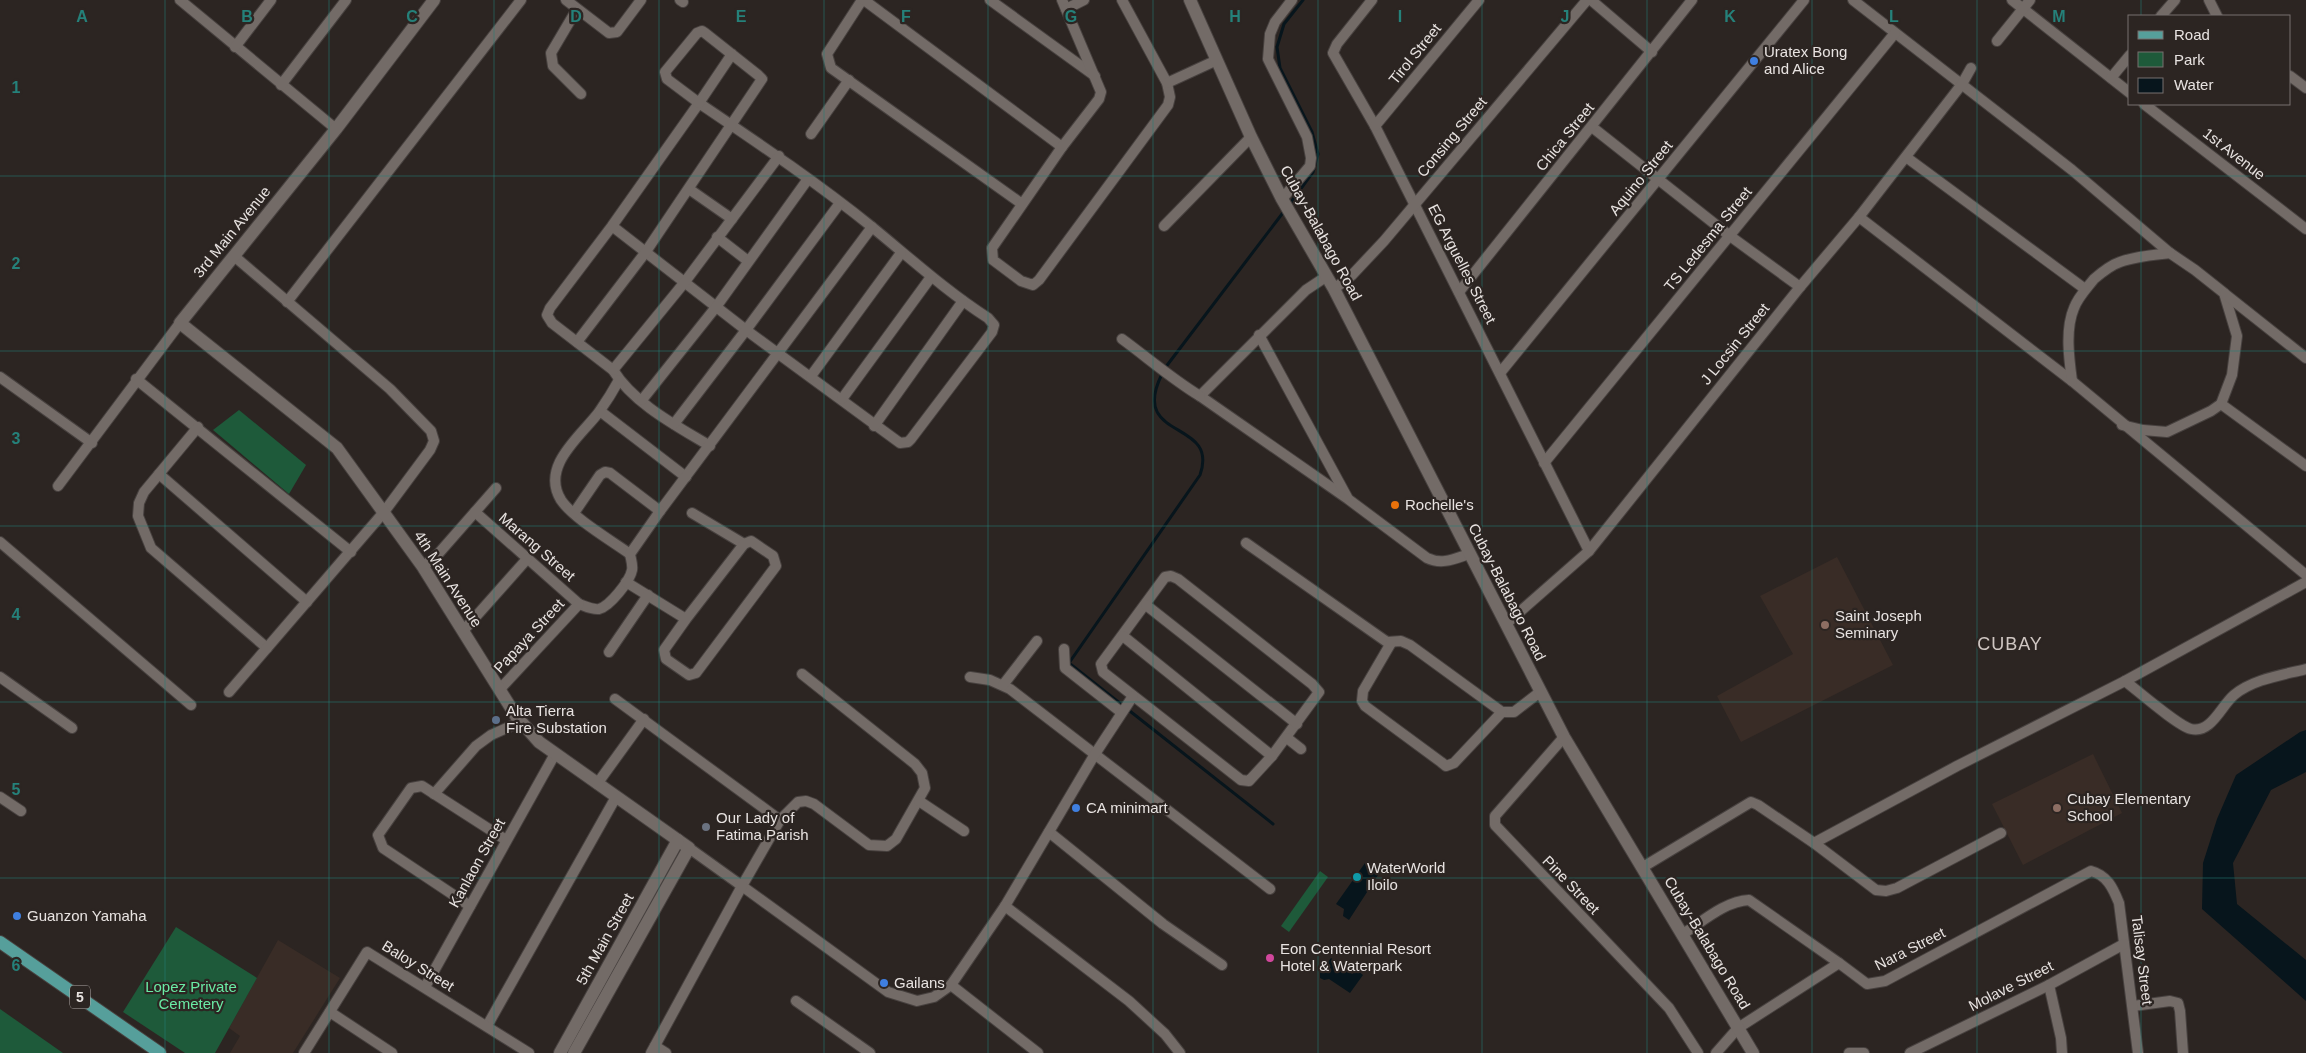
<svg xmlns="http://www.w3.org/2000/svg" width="2306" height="1053" viewBox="0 0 2306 1053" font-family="Arial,sans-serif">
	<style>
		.built { fill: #392c26 }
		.green { fill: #1e5a3a }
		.water { fill: #07151c }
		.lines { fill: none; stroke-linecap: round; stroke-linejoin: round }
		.stream { stroke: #07151c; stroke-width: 3 }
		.street-casing { stroke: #47413f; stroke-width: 12 }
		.secondary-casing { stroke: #47413f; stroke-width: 14 }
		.primary-casing { stroke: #47413f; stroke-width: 14 }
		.street { stroke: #736b67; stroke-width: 10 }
		.secondary { stroke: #736b67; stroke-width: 12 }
		.primary { stroke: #569f9b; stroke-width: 12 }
		.grid { fill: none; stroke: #25817a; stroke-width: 1; stroke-opacity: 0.55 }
		.shop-dot { fill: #3f7fe0; stroke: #2c2522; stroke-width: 2 }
		.food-dot { fill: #e8710a; stroke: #2c2522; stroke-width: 2 }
		.education-dot { fill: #8d6e63; stroke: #2c2522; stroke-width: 2 }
		.service-dot { fill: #5c6f8a; stroke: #2c2522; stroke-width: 2 }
		.worship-dot { fill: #6b7280; stroke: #2c2522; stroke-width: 2 }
		.culture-dot { fill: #0f9aa8; stroke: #2c2522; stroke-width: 2 }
		.hotel-dot { fill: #d1479c; stroke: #2c2522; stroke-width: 2 }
		.labels { text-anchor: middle; stroke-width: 4.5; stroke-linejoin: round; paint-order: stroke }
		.shield { fill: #2c2522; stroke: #b0aaa8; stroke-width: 1 }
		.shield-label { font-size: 14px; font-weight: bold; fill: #e8e3e1 }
		.poi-label { font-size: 15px; fill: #e8e3e1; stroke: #2c2522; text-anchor: start }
		.street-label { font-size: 15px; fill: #e8e3e1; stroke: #2c2522 }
		.park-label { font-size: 15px; fill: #6aeba5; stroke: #2c2522 }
		.quarter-label { font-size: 18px; letter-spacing: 1px; fill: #cfc6c2; stroke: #2c2522 }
		.grid-label { font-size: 16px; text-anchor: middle; font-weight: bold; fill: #25817a; stroke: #2c2522; stroke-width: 4.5; stroke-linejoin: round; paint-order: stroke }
	</style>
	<rect width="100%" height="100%" fill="#2c2522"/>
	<!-- built -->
	<g class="built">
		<polygon points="1837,557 1893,665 1741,742 1717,696 1793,654 1760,596"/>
		<polygon points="2093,754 2122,813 2023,865 1992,804"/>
		<polygon points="278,940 340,978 293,1053 230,1053 240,1036 229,1028"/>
	</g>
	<!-- green -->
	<g class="green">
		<polygon points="239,410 306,465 289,494 213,430"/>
		<polygon points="1320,871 1328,877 1289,932 1281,926"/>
		<polygon points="176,927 257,978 215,1053 185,1053 123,1012"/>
		<polygon points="0,1009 63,1053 0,1053"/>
	</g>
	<!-- water -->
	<g class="water">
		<polygon points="2306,730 2306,772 2271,790 2233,863 2237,904 2306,960 2306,1001 2202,909 2203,863 2217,819 2236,775 2300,732"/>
		<polygon points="1365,863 1380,872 1349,920 1343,916 1344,909 1336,904"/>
		<polygon points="1331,958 1352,974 1358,971 1363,975 1350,993 1329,979 1324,980 1320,978 1320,973"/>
	</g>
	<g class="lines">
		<!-- stream -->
		<g class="stream">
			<polyline points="1289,205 1313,172 1318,154 1312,132 1280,68 1277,47 1284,24 1303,0"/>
			<polyline points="1165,368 1285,210"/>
			<path d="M1162,374C1128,442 1220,418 1200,475L1069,663L1273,824"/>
		</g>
		<defs>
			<g id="street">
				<polyline points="180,0 336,129"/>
				<polyline points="566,0 609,33 617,32 641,0"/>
				<polyline points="680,0 683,2"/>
				<polyline points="862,0 827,54 831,68 1022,204"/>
				<polyline points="864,0 1062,147"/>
				<polyline points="990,0 1095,76"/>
				<polyline points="1062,0 1101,92 1099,99 1062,147 992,248 993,260 1021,281 1033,285 1039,280 1168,105 1170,97 1167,83 1122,0"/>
				<polyline points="1372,0 1337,44 1333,53 1375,126 1589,551"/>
				<polyline points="1591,0 1652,52"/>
				<polyline points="1853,0 2072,170 2170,253 2195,270 2224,293 2237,336 2232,375 2221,404 2211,411 2167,432 2143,430 2122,425"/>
				<polyline points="2012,0 2130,93"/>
				<polyline points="2209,0 2217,16"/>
				<polyline points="577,9 551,53 553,66 581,94"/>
				<polyline points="1066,9 1084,0"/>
				<polyline points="2161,16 2175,0"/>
				<polyline points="1997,41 2030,0"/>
				<polyline points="235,47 271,0"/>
				<polyline points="2290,76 2306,88"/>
				<polyline points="2111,78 2130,55"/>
				<polyline points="1167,83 1217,60"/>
				<polyline points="281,85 346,0"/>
				<polyline points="2144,104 2306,229"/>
				<polyline points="1375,126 1479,0"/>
				<polyline points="1592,127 1730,236 1800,287"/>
				<polyline points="811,134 849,80"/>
				<polyline points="1906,157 2085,289"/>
				<polyline points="689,189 732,219"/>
				<polyline points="1282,199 1310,166 1311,158 1307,137 1268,59 1270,34 1275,22 1292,0"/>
				<polyline points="1859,217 2072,381 2306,575"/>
				<path d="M612,226L746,330L900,443L908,442L911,439L992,332L994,325L988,318C946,291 910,258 872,227C816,182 758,143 699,103L612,226L550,308L547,315L552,323L613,370C634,404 677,426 710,446"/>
				<polyline points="1164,226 1251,137"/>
				<polyline points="717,237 748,261"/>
				<path d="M1327,276L1306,290L1200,396L1348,499L1427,558C1442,565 1454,559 1469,554"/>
				<polyline points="1334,289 1352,275 1384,241 1587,0"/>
				<polyline points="1459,292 1692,0"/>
				<polyline points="2225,294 2306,358"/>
				<polyline points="287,302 521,0"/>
				<polyline points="1259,335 1347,497"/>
				<path d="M1122,339C1148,358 1172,379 1200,396"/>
				<polyline points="577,342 645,253 762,79 758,75 705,33 702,31 697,33 665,72 667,79 699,103 732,54"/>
				<polyline points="613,370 684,283 779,156"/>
				<polyline points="1500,373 1804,0"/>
				<polyline points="811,376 901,253"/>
				<polyline points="0,377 92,443"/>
				<polyline points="136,379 351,552"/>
				<path d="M619,380C613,391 606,402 599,412C581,436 540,466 561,500C573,518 612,541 630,554"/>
				<path d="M2072,381C2069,359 2065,329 2074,308C2078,297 2087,288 2094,279C2101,273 2111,265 2120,262C2136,256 2153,255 2170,253"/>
				<polyline points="842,399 931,277"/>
				<polyline points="642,400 716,307 808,179"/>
				<polyline points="2221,404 2306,466"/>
				<polyline points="600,411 686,477"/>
				<polyline points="674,424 746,330 840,203"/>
				<polyline points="874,426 963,301"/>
				<polyline points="198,427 144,492 139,503 138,516 151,548 267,648"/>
				<polyline points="1544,463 1895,33"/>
				<polyline points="159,474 307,602"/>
				<polyline points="58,486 180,323"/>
				<path d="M475,512L579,604C585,606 592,610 599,609C610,606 630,581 632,570C633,565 631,560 630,554L660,511L872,227"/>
				<polyline points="574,513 600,475 605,472 610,473 660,511"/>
				<polyline points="692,513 744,544"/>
				<polyline points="0,542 191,705"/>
				<polyline points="1246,543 1387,642 1401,641 1410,645 1502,712 1514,712 1540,692"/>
				<polyline points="423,567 439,553 496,488"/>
				<polygon points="1171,576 1178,579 1312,684 1319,692 1272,756 1249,781 1241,780 1103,672 1101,664 1165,577"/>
				<polyline points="626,582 686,619 664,650 666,659 689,675 696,673 776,566 773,556 751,541 744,544 686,619"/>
				<polyline points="1146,605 1297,724"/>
				<polyline points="1507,623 1589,551 1800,287 1859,217 1962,84 1971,68"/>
				<polyline points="463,631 527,559"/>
				<polyline points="1123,636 1272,756"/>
				<polyline points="1391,643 1363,691 1362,701 1365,706 1441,762 1446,766 1454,763 1502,712"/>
				<polyline points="1064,649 1065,668 1121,712"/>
				<polyline points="609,652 648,595"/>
				<polyline points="802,674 915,764 922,773 925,788 896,839 887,846 869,845 814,804 806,801 798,802 780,820 742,886 888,992 917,1001 934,997 951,985"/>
				<polyline points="0,677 72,728"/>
				<polyline points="970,677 990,680 1010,689 1270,889"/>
				<path d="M2125,681C2138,691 2178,726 2191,729C2211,734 2221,706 2234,695C2253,679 2283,675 2306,669"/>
				<polyline points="1003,685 1037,641"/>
				<polyline points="500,689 579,604"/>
				<polyline points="229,692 384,512 430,450 434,441 431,431 390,389 234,256"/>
				<polyline points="615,699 780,820"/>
				<polyline points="1564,737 1495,816 1495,825 1669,1008 1698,1053"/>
				<polyline points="1287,738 1301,749"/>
				<polyline points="597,784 644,719"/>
				<polyline points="434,794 476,746 491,735 520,722"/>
				<polyline points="0,797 21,811"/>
				<polyline points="919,801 964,831"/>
				<polyline points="1049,832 1163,924 1222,965"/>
				<polyline points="1814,843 1957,766 2125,681 2306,582"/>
				<polyline points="1643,867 1751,802 1758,805 1814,843 1876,890 1886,891 1897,888 2001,833"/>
				<polyline points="470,906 383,848 378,835 411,788 422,786 506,840"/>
				<polyline points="1005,906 1095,754 1133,696"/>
				<path d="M1683,934C1702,922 1725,901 1749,900L1839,963"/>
				<polyline points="2049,985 2061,1038 2062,1053"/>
				<polyline points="425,987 555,754"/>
				<polyline points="796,1001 870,1053"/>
				<polyline points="2133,1006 2170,1001 2178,1003 2180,1011 2183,1053"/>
				<polyline points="330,1012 392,1053"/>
				<polyline points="487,1026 616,797"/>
				<polyline points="655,1046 666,1053"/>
				<polyline points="304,1053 367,952 529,1053"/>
				<polyline points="651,1053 742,886 689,848"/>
				<polyline points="1038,1053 951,985 1005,906 1129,1001 1165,1034 1180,1053"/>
				<path d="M1716,1053L1738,1028L1839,963L1867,984L1885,981L2091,871C2107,875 2113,888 2119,903L2138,1053"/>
				<polyline points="1849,1053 1864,1053"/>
				<polyline points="1910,1053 2049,985 2124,944"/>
			</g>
			<g id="secondary">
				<polyline points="434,0 336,129 180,323 337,448 423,567 516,716 539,742 689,848 574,1053"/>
				<polyline points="1190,0 1251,137 1282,199 1334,289 1564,737 1753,1053"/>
				<polyline points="560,1053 678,840"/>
			</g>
			<polyline id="primary" points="0,942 160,1053"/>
		</defs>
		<!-- street casing -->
		<use href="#street" class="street-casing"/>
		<!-- secondary casing -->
		<use href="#secondary" class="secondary-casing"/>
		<!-- primary casing -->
		<use href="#primary" class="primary-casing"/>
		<!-- street -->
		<use href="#street" class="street"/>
		<!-- secondary -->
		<use href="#secondary" class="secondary"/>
		<!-- primary -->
		<use href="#primary" class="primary"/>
	</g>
	<!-- grid -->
	<path class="grid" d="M165,0V1053M329,0V1053M494,0V1053M659,0V1053M824,0V1053M988,0V1053M1153,0V1053M1318,0V1053M1482,0V1053M1647,0V1053M1812,0V1053M1977,0V1053M2141,0V16M2141,104V1053M0,176H2306M0,351H2306M0,526H2306M0,702H2306M0,878H2306"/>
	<!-- markers -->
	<g class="shop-dot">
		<circle cx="1754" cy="61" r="5"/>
		<circle cx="1076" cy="808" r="5"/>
		<circle cx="17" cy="916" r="5"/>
		<circle cx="884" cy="983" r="5"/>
	</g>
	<circle class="food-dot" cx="1395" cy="505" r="5"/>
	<g class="education-dot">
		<circle cx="1825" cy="625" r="5"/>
		<circle cx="2057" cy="808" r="5"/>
	</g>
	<circle class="service-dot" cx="496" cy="720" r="5"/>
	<circle class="worship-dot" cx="706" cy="827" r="5"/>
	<circle class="culture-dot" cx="1357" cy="877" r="5"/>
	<circle class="hotel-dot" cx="1270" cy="958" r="5"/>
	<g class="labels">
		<!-- shield labels -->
		<rect class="shield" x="70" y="985.5" width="20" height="23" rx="4"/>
		<g class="shield-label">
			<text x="80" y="1002">5</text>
		</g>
		<!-- poi labels -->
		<g class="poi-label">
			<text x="1764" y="57">Uratex Bong<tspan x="1764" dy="17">and Alice</tspan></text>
			<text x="1405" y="510">Rochelle's</text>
			<text x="1835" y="621">Saint Joseph<tspan x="1835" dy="17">Seminary</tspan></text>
			<text x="506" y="716">Alta Tierra<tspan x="506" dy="17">Fire Substation</tspan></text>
			<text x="2067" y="804">Cubay Elementary<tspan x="2067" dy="17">School</tspan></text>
			<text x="1086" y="813">CA minimart</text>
			<text x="716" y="823">Our Lady of<tspan x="716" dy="17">Fatima Parish</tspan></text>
			<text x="1367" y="873">WaterWorld<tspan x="1367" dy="17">Iloilo</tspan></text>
			<text x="27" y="921">Guanzon Yamaha</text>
			<text x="1280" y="954">Eon Centennial Resort<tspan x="1280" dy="17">Hotel &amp; Waterpark</tspan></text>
			<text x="894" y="988">Gailans</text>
		</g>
		<!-- street labels -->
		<g class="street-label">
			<text transform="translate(1415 54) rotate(-51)" y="5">Tirol Street</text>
			<text transform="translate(1452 137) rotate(-50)" y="5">Consing Street</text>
			<text transform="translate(1565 137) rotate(-51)" y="5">Chica Street</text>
			<text transform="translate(2234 154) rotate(38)" y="5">1st Avenue</text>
			<text transform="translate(1641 178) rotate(-51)" y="5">Aquino Street</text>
			<text transform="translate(232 232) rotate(-51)" y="5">3rd Main Avenue</text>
			<text transform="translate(1321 233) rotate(61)" y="5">Cubay-Balabago Road</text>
			<text transform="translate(1708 239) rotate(-51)" y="5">TS Ledesma Street</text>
			<text transform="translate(1462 264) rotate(63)" y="5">EG Arguelles Street</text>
			<text transform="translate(1735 344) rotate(-51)" y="5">J Locsin Street</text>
			<text transform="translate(537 547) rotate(41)" y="5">Marang Street</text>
			<text transform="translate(448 579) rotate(57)" y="5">4th Main Avenue</text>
			<text transform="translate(1507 592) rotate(63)" y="5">Cubay-Balabago Road</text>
			<text transform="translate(529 636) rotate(-47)" y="5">Papaya Street</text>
			<text transform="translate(477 863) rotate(-61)" y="5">Kanlaon Street</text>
			<text transform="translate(1571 885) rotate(46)" y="5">Pine Street</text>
			<text transform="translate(605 939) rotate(-61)" y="5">5th Main Street</text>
			<text transform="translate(1707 943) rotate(59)" y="5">Cubay-Balabago Road</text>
			<text transform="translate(1910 949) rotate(-27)" y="5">Nara Street</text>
			<text transform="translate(2142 960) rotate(83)" y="5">Talisay Street</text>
			<text transform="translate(418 966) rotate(32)" y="5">Baloy Street</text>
			<text transform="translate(2011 986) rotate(-27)" y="5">Molave Street</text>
		</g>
		<!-- park labels -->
		<g class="park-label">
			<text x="191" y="992">Lopez Private<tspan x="191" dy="17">Cemetery</tspan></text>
		</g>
		<!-- quarter labels -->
		<g class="quarter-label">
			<text x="2010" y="650">CUBAY</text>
		</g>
	</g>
	<g class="grid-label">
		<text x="82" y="22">A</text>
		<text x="247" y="22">B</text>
		<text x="412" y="22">C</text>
		<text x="576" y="22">D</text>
		<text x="741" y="22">E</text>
		<text x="906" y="22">F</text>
		<text x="1071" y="22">G</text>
		<text x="1235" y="22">H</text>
		<text x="1400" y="22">I</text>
		<text x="1565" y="22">J</text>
		<text x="1730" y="22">K</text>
		<text x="1894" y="22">L</text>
		<text x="2059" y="22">M</text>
		<text x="16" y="93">1</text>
		<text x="16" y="269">2</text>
		<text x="16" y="444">3</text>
		<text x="16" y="620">4</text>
		<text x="16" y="795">5</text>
		<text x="16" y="971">6</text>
	</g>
	<!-- legend -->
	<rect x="2128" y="15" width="162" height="90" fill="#2c2522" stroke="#77716e"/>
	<rect x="2138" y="31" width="25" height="8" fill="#569f9b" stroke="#77716e"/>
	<text x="2174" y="40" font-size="15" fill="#e8e3e1">Road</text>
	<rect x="2138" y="52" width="25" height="15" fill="#1e5a3a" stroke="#77716e"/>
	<text x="2174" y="65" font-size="15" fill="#e8e3e1">Park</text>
	<rect x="2138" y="78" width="25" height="15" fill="#07151c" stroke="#77716e"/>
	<text x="2174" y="90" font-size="15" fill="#e8e3e1">Water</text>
</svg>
